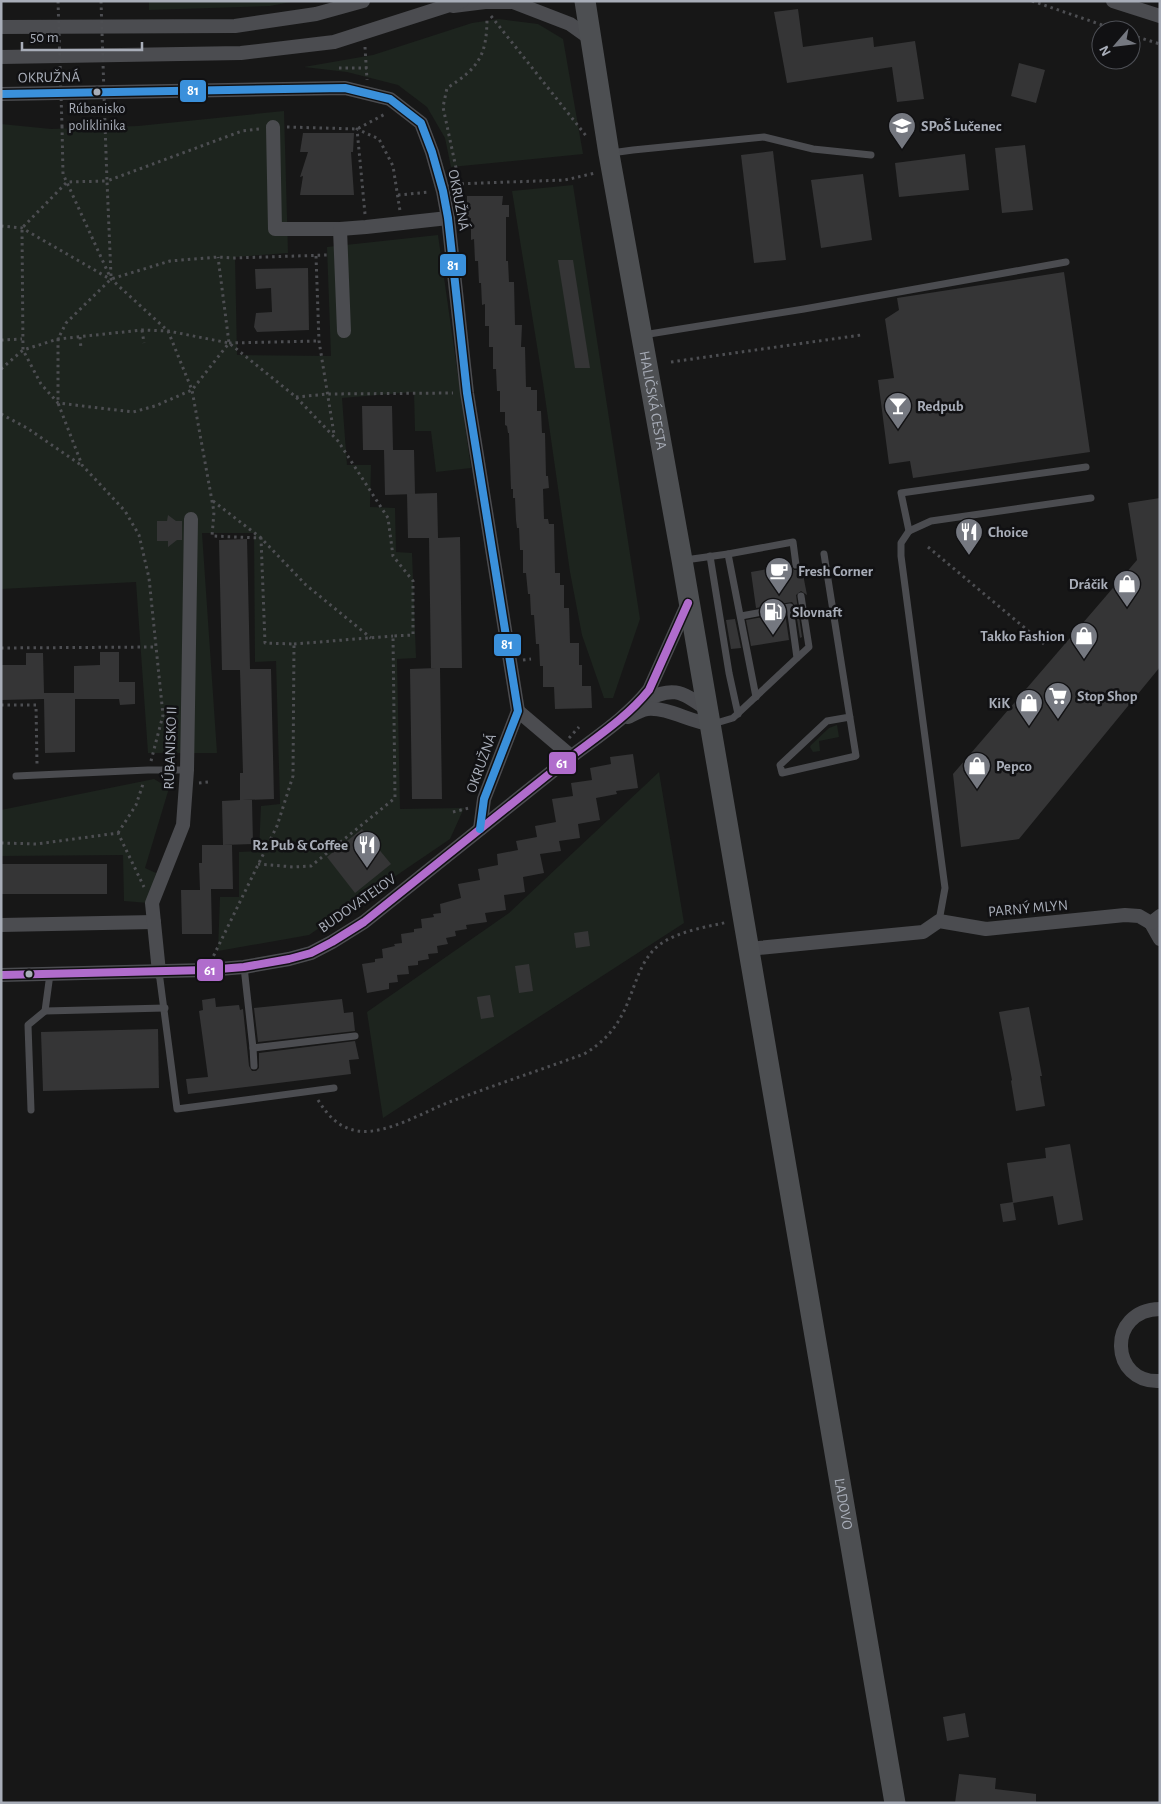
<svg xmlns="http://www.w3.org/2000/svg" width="1161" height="1804" viewBox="0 0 1161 1804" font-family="'Alegreya Sans',sans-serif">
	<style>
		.green { fill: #1d241e }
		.building { fill: #353536 }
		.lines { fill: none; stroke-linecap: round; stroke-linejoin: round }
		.path { stroke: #4d4e52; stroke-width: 3; stroke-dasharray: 2.5 4; stroke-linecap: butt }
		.service { stroke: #4b4c50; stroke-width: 7 }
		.minor { stroke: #4b4c50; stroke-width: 14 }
		.primary { stroke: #4d4f52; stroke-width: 21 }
		.path-bridge { stroke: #4d4e52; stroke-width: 3; stroke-dasharray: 2.5 4; stroke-linecap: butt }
		.bus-1-casing { stroke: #111113; stroke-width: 11 }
		.bus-2-casing { stroke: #111113; stroke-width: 11 }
		.bus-1 { stroke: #b06ccc; stroke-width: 8 }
		.bus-2 { stroke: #3a90db; stroke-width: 8 }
		.bus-dot { fill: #a8adb8; stroke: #111113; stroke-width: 2 }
		.labels { text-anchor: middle; stroke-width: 5; stroke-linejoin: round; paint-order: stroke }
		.bus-label { font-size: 14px; fill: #a8adb8; stroke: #111113 }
		.street-label { font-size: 15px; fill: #a8adb8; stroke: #111113 }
		.poi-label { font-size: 15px; font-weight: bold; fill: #a8adb8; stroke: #111113; text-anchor: start }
		.line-badge { stroke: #111113; stroke-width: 2 }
		.badge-label { font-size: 14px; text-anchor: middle; font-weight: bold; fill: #fff }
	</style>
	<rect width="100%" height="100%" fill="#171717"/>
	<!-- green -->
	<g class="green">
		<polygon points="149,1 296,1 270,6 149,10"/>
		<polygon points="499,19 538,24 563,39 583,154 451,167 445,138 427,107 398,85 347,72 304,67 373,55 472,23"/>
		<polygon points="284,111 288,253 235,257 237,355 331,356 327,247 438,235 471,468 436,472 431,431 415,431 414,392 342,398 347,465 371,465 370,507 395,508 396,552 412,553 416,658 397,659 400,809 464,808 450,839 309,935 218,951 220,897 239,897 239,852 259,851 261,806 280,804 276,661 255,662 254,533 202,533 217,753 148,753 136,582 1,589 1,124 51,129 138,126"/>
		<polygon points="573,185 640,619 613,698 604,698 582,635 570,572 543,383 512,191"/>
		<polygon points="837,725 839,737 819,741 820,751 813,752 810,747 811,745 829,728"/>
		<polygon points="659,772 684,923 383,1118 367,1012 509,913"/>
		<polygon points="154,779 169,788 145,868 156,873 148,903 124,901 123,855 1,856 1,810"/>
	</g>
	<!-- building -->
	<g class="building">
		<polygon points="798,9 803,47 873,37 874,47 915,41 924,99 897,102 892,67 787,83 774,12"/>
		<polygon points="1019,63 1045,70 1036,103 1011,96"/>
		<polygon points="303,133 354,133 353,152 351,152 354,195 300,195 303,176 300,177 308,152 300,152"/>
		<polygon points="1025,145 1033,210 1002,213 995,148"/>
		<polygon points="773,151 786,260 754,263 741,155"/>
		<polygon points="965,154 969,190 899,197 895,163"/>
		<polygon points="863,174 872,240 821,248 811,180"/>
		<polygon points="467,196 503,196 502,205 509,205 509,217 506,217 506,261 508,261 509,282 514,282 515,325 522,325 521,347 525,347 526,387 531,387 531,390 537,390 537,411 541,411 542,433 545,433 546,476 548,476 549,488 543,489 544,519 548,519 549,524 554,524 555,573 560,573 560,585 564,585 564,608 569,608 570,643 579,643 579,665 582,665 582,686 591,686 592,708 555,709 554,687 543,687 543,666 540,666 539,644 536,644 534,615 531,615 530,594 528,594 526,573 523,573 523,550 520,550 519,528 517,528 516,520 515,498 513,498 513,489 511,489 509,433 508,433 507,426 505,425 505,412 500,412 500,391 497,391 496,369 493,369 493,347 489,347 489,326 485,326 485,304 482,305 481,283 479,283 478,261 475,261 474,239 471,240 471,218 467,218"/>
		<polygon points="558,260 573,260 590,368 575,368"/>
		<polygon points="308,268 309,330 257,332 254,327 256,313 272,312 271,288 256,289 255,269"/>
		<polygon points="1064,272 1090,452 913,478 910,461 889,464 878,380 894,378 885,319 899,310 897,298"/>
		<polygon points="362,406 392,406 393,450 414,450 415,494 385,495 384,450 363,450"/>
		<polygon points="437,493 438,538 460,537 462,668 440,668 442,799 412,799 410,669 436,668 431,668 429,538 408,538 407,494"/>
		<polygon points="1160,498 1160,667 1019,839 961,847 953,774 1137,560 1128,503"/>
		<polygon points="168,515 176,521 182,521 182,540 177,540 168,547 168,541 157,541 157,521 167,521"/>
		<polygon points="247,539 250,669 271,669 274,799 242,800 252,800 253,844 223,845 222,801 240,800 240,773 243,773 240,670 222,670 219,540"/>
		<polygon points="801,564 807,595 801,591 796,595 802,637 800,638 795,606 792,602 756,608 751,572 791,565 794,570 797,570 801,567"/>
		<polygon points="785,613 789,640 751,646 746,620"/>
		<polygon points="735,619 741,648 731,649 726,620"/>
		<polygon points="100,652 119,652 119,682 135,682 135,704 120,705 119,699 75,699 75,752 45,753 44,699 1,700 1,665 26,665 26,653 43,653 44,693 74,693 74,666 100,665"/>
		<polygon points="633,754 638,788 616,791 617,794 596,798 600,820 578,824 580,838 559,841 561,851 540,854 544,873 523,877 525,892 504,895 506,910 485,913 487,922 466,925 467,929 455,931 456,936 446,938 448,944 437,946 438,953 428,954 429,959 418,961 418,965 408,966 409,974 397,975 398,982 389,983 389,989 367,993 362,964 375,962 375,959 383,958 382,949 395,946 394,944 402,943 401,934 414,932 414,929 422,928 421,919 434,917 433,914 441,913 440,904 461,898 458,884 480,880 478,869 498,865 497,854 518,850 516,841 537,837 535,826 556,822 552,799 573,796 571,783 592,780 590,768 611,764 610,757"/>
		<polygon points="362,829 391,864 355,893 327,857"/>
		<polygon points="202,845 232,845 233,889 211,889 212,934 182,934 181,890 200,890 199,863 202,863"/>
		<rect x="1" y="864" width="106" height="30"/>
		<polygon points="588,931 590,946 576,948 574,933"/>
		<polygon points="529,964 533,991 519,993 515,966"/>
		<polygon points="490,995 494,1017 481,1019 477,997"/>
		<polygon points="215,998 216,1007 239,1005 240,1010 243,1009 249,1066 252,1071 256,1071 259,1068 259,1053 355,1041 359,1059 349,1060 351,1074 188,1094 186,1079 208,1077 199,1011 203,1010 202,1000"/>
		<polygon points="342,999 344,1013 353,1012 355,1031 258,1042 254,1008"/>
		<polygon points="1029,1007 1042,1076 1040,1076 1045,1106 1016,1111 1011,1081 1012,1080 999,1012"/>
		<polygon points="158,1029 159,1088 43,1091 41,1032"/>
		<polygon points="1070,1144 1083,1220 1058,1225 1053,1196 1013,1203 1007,1163 1046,1158 1045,1148"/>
		<polygon points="1013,1202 1016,1220 1003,1222 1000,1204"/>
		<polygon points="965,1713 969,1737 947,1741 943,1717"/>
		<polygon points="959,1774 996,1778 995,1789 1036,1794 1036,1803 955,1803"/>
	</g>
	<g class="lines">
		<!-- path -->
		<g class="path">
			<polyline points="1032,1 1117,30"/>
			<polyline points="491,16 587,137"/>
			<polyline points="1131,35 1160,44"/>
			<polyline points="365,47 367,80"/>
			<polyline points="339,68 367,68"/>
			<polyline points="105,125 107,181 242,131 259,129"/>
			<polyline points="62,126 63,174 111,279 168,331 192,390 214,512 212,536 261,538 265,643 294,644 293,776 277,826 213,957"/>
			<polyline points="287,127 357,129 387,113"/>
			<path d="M452,173L456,168L443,107L447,88C479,68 487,55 487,17"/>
			<polyline points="455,184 565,180 595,173"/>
			<polyline points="398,195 430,192"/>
			<polyline points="365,214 357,129 379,139 393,166 400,211"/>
			<polyline points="1,226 22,228 110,279"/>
			<polyline points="316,256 319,341 334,434"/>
			<polyline points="111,276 107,181 67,182 22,228 23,350 41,384 58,403 133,412 155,406 192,390 229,343 218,257"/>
			<polyline points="142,330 144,343"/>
			<polyline points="80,337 81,349"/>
			<polyline points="1,340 22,339"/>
			<polyline points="229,343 319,341"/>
			<polyline points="671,362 861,335"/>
			<polyline points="1,369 23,350 58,339 142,330 168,331 229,343 296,397 338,441 388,518 393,556 413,581 413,635 393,636 395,798 311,866 294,867 258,864"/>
			<polyline points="296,397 328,394 453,393"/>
			<polyline points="1,414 27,428 81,465"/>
			<polyline points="213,501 261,538 306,585 371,638"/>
			<polyline points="928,547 1044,644"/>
			<polyline points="294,644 393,636"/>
			<polyline points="1,648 156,647"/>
			<polyline points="523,660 531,659"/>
			<polyline points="1,705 36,705 37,764"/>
			<polyline points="569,738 579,727"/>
			<polyline points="151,761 163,715 149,578 139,535 125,511 82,465 58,403 58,339 66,323 111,279 170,261 218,257 233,258 328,255"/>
			<polyline points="199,783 208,782"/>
			<polyline points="453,812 469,808"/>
			<polyline points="118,833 136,805 144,781"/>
			<polyline points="1,843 37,844 118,833 144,887"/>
			<path d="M318,1100C328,1116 339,1128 358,1131C387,1135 425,1111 452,1101C495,1085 540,1070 584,1054C601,1044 614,1031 623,1013C635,990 639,958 662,943C680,931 706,927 728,922"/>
		</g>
		<!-- service -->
		<g class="service">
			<polyline points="611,153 633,150 764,137 813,149 871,155"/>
			<polyline points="643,335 804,309 1066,262"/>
			<polyline points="909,531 901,493 1086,467"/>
			<polyline points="728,554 756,697"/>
			<polyline points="824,554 856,756 782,773 780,765 827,721 850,717"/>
			<polyline points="710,556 729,673 738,714"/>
			<polyline points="685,560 728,554 793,542 796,565"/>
			<polyline points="797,658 809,647 801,596"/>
			<polyline points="713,724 733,718 797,658 790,607 741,616"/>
			<polyline points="16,776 148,770 187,770"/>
			<polyline points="939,921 945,888 901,556 901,543 909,531 931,521 1091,498"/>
			<polyline points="244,967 253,1048 355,1036"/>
			<polyline points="159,972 177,1109 334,1088"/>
			<polyline points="45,1011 165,1008"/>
			<polyline points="253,1048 254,1066"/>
			<polyline points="31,1110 28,1025 45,1011 50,974"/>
		</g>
		<!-- minor -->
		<g class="minor">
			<polyline points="1113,1 1160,16"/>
			<polyline points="453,6 485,2 513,2 570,24 591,39"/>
			<polyline points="1,27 235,26 316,14 363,1"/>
			<polyline points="1,57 241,53 334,42 462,1"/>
			<polyline points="1,94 345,88 390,99 421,123 432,152 443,191 448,218 467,393 518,711 484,799 480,829"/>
			<polyline points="273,127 275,229 340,229"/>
			<polyline points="344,331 340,229 366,227 448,218"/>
			<path d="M641,702C674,686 679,690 708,710"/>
			<polyline points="518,711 571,756"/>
			<path d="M628,717C634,714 641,710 647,709C668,707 690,722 710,724"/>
			<polyline points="1151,923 1160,939"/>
			<polyline points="1,925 154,922"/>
			<polyline points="748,949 923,932 939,921 986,929 1125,915 1139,916 1151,923 1160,916"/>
			<polyline points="159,972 152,903 183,825 187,770 191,519"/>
			<path d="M1,975L207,970L244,967L289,959L311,953L332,942L364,922C429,870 494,818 559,766C590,741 624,721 649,690L688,603"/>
			<path d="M1160,1309C1106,1310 1110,1384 1160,1381"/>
		</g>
		<!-- primary -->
		<path class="primary" id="s1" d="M585,1L609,154L682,560L895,1803"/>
		<!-- path-bridge -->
		<g class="path-bridge">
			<polyline points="58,1 62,126"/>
			<polyline points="101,1 105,125"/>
		</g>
		<defs>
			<path id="bus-1" d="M1,975L207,970L244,967L289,959L311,953L332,942L364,922C429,870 494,818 559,766C590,741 624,721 649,690L688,603"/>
			<polyline id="bus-2" points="1,94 345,88 390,99 421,123 432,152 443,191 448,218 467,393 518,711 484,799 480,829"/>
		</defs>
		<!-- bus-1 casing -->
		<use href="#bus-1" class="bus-1-casing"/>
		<!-- bus-2 casing -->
		<use href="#bus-2" class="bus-2-casing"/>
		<!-- bus-1 -->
		<use href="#bus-1" class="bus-1"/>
		<!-- bus-2 -->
		<use href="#bus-2" class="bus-2"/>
	</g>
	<!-- icons -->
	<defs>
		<symbol id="school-pin" viewBox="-11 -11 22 30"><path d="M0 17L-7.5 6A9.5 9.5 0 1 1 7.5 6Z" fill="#757880" stroke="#111113"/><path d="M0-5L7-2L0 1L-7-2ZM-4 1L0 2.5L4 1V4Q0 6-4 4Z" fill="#fff"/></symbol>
		<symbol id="bar-pin" viewBox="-11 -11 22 30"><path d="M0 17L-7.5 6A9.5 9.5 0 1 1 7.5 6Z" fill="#757880" stroke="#111113"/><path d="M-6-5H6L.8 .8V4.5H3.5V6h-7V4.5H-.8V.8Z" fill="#fff"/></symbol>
		<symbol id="restaurant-pin" viewBox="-11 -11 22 30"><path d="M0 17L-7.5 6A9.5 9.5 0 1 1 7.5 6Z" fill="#757880" stroke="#111113"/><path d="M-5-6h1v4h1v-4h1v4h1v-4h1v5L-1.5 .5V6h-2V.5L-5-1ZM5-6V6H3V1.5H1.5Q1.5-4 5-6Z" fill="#fff"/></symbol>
		<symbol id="cafe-pin" viewBox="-11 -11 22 30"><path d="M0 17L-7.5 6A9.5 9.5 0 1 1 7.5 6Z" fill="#757880" stroke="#111113"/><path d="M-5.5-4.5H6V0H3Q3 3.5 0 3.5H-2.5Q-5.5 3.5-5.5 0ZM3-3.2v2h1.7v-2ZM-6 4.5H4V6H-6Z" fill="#fff"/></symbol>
		<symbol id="shop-pin" viewBox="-11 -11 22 30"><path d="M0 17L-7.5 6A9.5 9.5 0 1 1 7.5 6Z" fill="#757880" stroke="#111113"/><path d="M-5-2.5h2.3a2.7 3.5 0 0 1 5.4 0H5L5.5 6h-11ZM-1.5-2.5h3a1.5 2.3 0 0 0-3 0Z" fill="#fff"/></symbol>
		<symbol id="fuel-pin" viewBox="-11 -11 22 30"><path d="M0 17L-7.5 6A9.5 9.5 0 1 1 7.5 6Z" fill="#757880" stroke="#111113"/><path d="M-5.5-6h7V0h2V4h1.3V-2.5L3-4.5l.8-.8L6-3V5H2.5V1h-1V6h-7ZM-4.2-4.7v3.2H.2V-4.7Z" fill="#fff"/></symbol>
		<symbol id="supermarket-pin" viewBox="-11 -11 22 30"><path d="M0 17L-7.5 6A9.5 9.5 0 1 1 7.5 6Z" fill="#757880" stroke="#111113"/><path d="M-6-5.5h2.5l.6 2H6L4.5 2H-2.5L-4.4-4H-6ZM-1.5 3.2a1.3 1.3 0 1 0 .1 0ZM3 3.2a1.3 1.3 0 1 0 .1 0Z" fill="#fff"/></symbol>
	</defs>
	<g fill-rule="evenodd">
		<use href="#school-pin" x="886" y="110" width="32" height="43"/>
		<use href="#bar-pin" x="882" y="390" width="32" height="43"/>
		<use href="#restaurant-pin" x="953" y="516" width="32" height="43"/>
		<use href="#cafe-pin" x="763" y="555" width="32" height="43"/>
		<use href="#shop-pin" x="1111" y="568" width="32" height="43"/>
		<use href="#fuel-pin" x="757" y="596" width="32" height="43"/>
		<use href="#shop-pin" x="1068" y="620" width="32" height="43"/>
		<use href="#supermarket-pin" x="1042" y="680" width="32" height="43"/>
		<use href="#shop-pin" x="1013" y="687" width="32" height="43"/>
		<use href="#shop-pin" x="961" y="750" width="32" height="43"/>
		<use href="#restaurant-pin" x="351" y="829" width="32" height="43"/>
	</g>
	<!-- markers -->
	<g class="bus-dot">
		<circle cx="97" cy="92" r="4.5"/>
		<circle cx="29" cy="974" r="4.5"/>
	</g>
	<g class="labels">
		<!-- bus labels -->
		<g class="bus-label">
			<text x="97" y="113">Rúbanisko<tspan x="97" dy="17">poliklinika</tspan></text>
		</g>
		<!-- street labels -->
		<g class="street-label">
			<text transform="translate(49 77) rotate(-1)" y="5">OKRUŽNÁ</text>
			<text transform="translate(459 200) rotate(79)" y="5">OKRUŽNÁ</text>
			<text dy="5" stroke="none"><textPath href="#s1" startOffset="405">HALIČSKÁ CESTA</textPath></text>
			<text transform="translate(170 748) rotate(-88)" y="5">RÚBANISKO II</text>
			<text transform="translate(481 763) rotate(-70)" y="5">OKRUŽNÁ</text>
			<text transform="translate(357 903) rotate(-35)" y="5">BUDOVATEĽOV</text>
			<text transform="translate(1028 908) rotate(-5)" y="5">PARNÝ MLYN</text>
			<text dy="5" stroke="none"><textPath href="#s1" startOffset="1525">ĽADOVO</textPath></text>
		</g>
		<!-- poi labels -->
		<g class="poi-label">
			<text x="921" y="131">SPoŠ Lučenec</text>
			<text x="917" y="411">Redpub</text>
			<text x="988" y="537">Choice</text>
			<text x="798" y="576">Fresh Corner</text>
			<text x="1108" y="589" text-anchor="end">Dráčik</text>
			<text x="792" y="617">Slovnaft</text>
			<text x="1065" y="641" text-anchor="end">Takko Fashion</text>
			<text x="1077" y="701">Stop Shop</text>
			<text x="1010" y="708" text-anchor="end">KiK</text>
			<text x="996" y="771">Pepco</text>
			<text x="348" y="850" text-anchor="end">R2 Pub &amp; Coffee</text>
		</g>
	</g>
	<g class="line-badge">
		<rect x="179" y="79" width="28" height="24" rx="5" fill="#3a90db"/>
		<rect x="439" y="253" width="28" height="24" rx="5" fill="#3a90db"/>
		<rect x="493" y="633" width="29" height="24" rx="5" fill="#3a90db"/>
		<rect x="548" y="751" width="29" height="24" rx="5" fill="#b06ccc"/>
		<rect x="196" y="958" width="28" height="24" rx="5" fill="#b06ccc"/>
	</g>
	<g class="badge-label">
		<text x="193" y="95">81</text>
		<text x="453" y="270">81</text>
		<text x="507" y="649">81</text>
		<text x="562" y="768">61</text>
		<text x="210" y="975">61</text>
	</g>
	<!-- border -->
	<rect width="1161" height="1804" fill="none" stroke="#a8adb8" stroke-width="5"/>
	<!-- north arrow -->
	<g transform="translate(1116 45) rotate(242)"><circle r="24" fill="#111113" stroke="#4d4f55"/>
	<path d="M0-4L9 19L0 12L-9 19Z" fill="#757880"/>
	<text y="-8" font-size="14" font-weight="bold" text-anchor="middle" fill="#a8adb8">N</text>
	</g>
	<!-- scale -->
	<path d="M22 42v8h120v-8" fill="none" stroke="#a8adb8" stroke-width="2.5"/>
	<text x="30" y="42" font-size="15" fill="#a8adb8" stroke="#111113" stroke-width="4" paint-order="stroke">50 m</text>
</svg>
